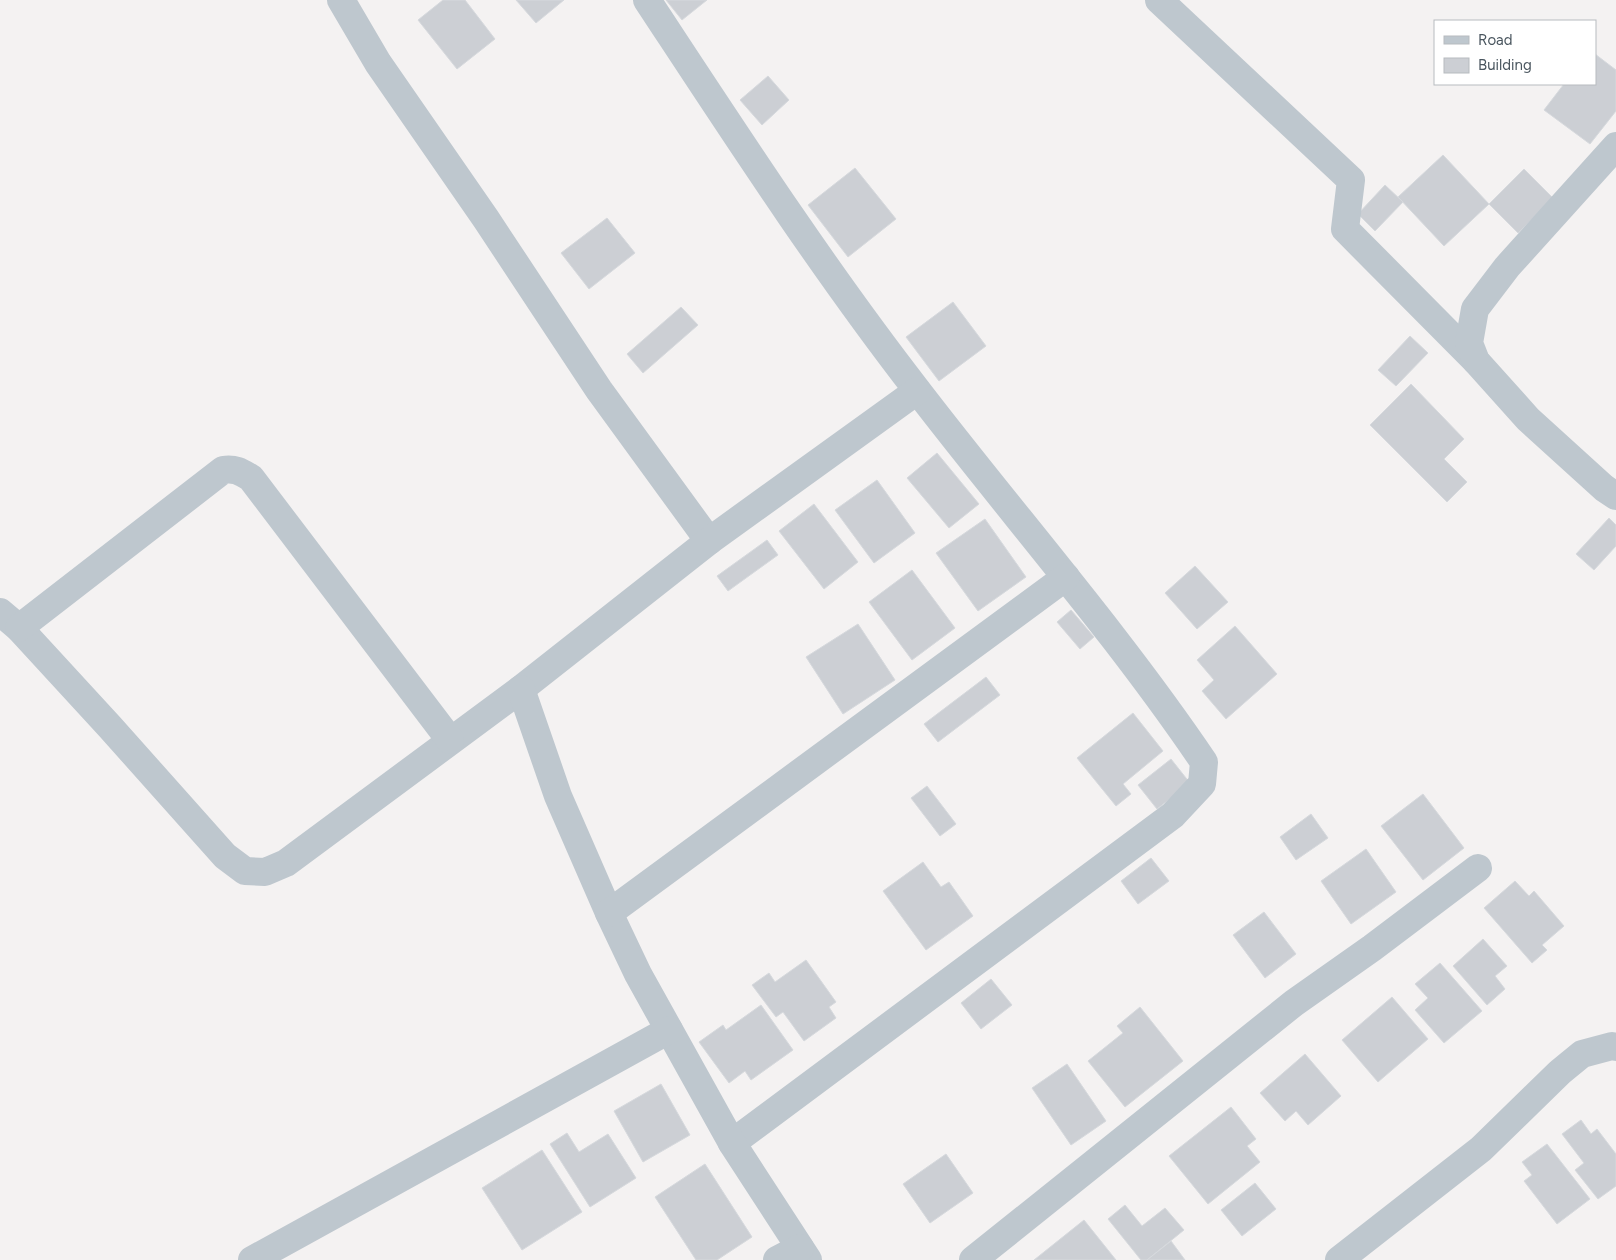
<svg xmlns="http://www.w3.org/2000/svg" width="1616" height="1260" viewBox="0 0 1616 1260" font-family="Figtree,sans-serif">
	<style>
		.building { fill: #cccfd4; stroke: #d6d9dd }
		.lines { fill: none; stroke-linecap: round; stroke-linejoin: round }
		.minor { stroke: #bec7ce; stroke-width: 28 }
	</style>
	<rect width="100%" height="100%" fill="#f4f2f2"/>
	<!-- building -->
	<g class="building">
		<polygon points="443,0 465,0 495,39 457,69 418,20"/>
		<polygon points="516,0 564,0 536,23"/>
		<polygon points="666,0 707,0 682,20"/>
		<polygon points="1595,54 1616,70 1616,111 1590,144 1544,110 1564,84 1595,84"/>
		<polygon points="768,76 789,100 762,125 740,100"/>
		<polygon points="1443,155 1489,204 1444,246 1398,197"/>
		<polygon points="855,168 896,219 848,257 808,205"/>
		<polygon points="1524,169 1553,198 1518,233 1489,204"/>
		<polygon points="1385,185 1403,202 1375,231 1358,214"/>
		<polygon points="607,218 635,253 589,289 561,253"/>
		<polygon points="953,302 986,346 939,381 906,337"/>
		<polygon points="681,307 698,325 643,373 627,354"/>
		<polygon points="1410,336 1428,353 1396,386 1378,370"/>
		<polygon points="1411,384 1464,439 1444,459 1467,482 1447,502 1370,425"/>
		<polygon points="937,453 979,504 949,528 907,478"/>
		<polygon points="877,480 915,533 874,563 835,510"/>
		<polygon points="814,504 858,562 824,589 779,531"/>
		<polygon points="1609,518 1616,525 1616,546 1594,570 1576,554"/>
		<polygon points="985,519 1026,577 978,611 936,553"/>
		<polygon points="767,540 778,555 728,591 717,576"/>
		<polygon points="1195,566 1228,602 1197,629 1165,593"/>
		<polygon points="912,570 955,628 912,660 869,602"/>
		<polygon points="1071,610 1094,637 1080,649 1057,622"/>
		<polygon points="858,624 895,680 843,714 806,657"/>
		<polygon points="1235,626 1277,674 1226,719 1202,691 1214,680 1197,660"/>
		<polygon points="986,677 1000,695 938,742 924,724"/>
		<polygon points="1133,713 1163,751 1123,784 1131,794 1116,806 1077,758"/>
		<polygon points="1171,759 1190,783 1157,809 1138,785"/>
		<polygon points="927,786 956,824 940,836 911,798"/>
		<polygon points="1423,794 1464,848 1423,880 1381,826"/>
		<polygon points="1311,814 1328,838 1296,860 1280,837"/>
		<polygon points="1366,849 1396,892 1351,924 1321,881"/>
		<polygon points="1151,858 1169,881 1138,904 1121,881"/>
		<polygon points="923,862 941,887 949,882 973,916 926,950 883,891"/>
		<polygon points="1515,881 1529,896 1534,891 1564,926 1542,945 1547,950 1532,963 1484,908"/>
		<polygon points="1264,912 1296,954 1265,978 1233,935"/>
		<polygon points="1483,939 1507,966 1495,976 1505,989 1487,1005 1453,966"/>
		<polygon points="806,960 836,1002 829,1007 836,1018 804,1041 783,1012 776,1017 752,985 769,973 775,982"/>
		<polygon points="1440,963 1482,1011 1444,1043 1415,1010 1428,998 1415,984"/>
		<polygon points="991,979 1012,1005 981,1029 961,1003"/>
		<polygon points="1392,997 1428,1039 1378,1082 1342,1040"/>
		<polygon points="761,1005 793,1050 751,1080 745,1071 729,1083 699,1042 723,1025 726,1030"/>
		<polygon points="1140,1007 1183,1061 1125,1107 1088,1061 1123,1033 1117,1026"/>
		<polygon points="1305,1054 1341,1096 1308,1125 1296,1111 1285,1121 1260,1093"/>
		<polygon points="1067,1064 1106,1121 1071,1145 1032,1088"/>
		<polygon points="661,1084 690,1135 643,1162 614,1111"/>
		<polygon points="1231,1107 1256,1139 1247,1146 1260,1162 1208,1204 1169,1156"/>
		<polygon points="1581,1120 1591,1134 1597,1129 1616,1154 1616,1186 1598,1199 1575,1170 1584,1163 1562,1134"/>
		<polygon points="567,1133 579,1152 608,1134 636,1178 590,1207 550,1144"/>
		<polygon points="1547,1144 1590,1199 1557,1224 1524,1181 1532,1175 1522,1162"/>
		<polygon points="542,1150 582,1212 522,1250 482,1188"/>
		<polygon points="946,1154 973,1193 930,1223 903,1184"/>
		<polygon points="705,1164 752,1237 717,1260 696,1260 655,1197"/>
		<polygon points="1255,1183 1276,1209 1242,1236 1221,1210"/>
		<polygon points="1125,1205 1142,1226 1165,1208 1184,1230 1147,1260 1141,1260 1108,1219"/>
		<polygon points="1084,1220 1116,1260 1034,1260"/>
		<polygon points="1171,1241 1185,1260 1147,1260"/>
	</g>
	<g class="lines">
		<!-- minor -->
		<g class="minor">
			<polyline points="341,0 378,63 486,219 599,390 709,541"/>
			<path d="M647,0C734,132 820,265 917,390C1012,514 1116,632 1204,762L1202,784L1173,815L732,1143"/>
			<polyline points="1159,0 1351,180 1345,229 1476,361"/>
			<polyline points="1616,146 1507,267 1475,309 1469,343 1476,361 1528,419 1604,488 1616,496"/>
			<polyline points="0,612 19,628 110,727 225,856 245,871 265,872 286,863 521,689 709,541 917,391"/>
			<path d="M19,628L223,470C235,468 241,472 251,478L450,740"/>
			<polyline points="521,689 558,796 609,913 638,974 732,1143 808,1260"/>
			<polyline points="609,913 1066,577"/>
			<polyline points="252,1260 669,1030"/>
			<polyline points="777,1260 800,1248"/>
			<polyline points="973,1260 1294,1003 1372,948 1478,868"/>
			<polyline points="1339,1260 1481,1149 1560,1072 1582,1054 1612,1046 1616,1047"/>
		</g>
	</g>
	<!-- legend -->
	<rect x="1434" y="20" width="162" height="65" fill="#ffffff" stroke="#b7bbbf"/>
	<rect x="1444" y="36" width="25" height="8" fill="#bec7ce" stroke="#b7bbbf"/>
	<text x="1478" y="45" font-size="15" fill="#4a565f">Road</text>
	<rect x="1444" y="58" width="25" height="15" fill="#cccfd4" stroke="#b7bbbf"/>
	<text x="1478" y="70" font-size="15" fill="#4a565f">Building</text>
</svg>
